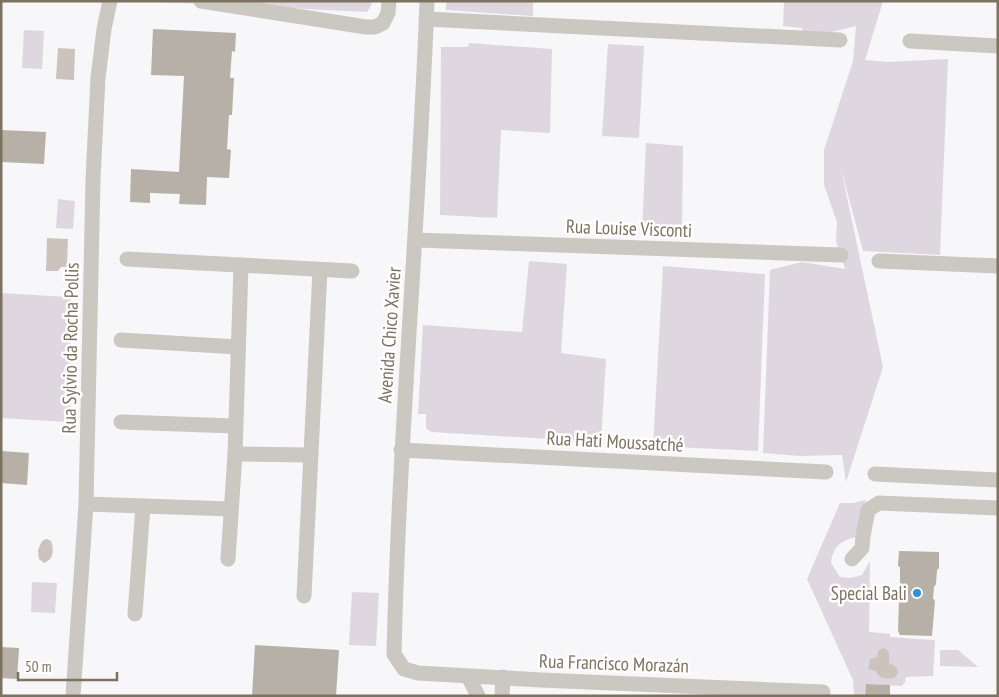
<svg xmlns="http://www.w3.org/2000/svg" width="999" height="697" viewBox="0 0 999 697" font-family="'PT Sans Narrow',sans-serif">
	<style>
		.green { fill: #dfd7e0 }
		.water { fill: #ccc3bc }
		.building { fill: #b6b0a6 }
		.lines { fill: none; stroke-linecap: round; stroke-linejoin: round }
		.minor { stroke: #cbc8c2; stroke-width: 15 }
		.poi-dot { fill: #2a90e5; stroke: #fff; stroke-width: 2 }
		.labels { text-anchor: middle; stroke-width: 5; stroke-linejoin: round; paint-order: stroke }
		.street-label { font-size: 19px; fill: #7c725e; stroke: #fff }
		.poi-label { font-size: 19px; fill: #7c725e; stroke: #fff; text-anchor: end }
	</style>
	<rect width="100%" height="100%" fill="#f7f6f9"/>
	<!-- green -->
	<g class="green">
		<polygon points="138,1 372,1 371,6 367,12"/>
		<polygon points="446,1 533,1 533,16 446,10"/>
		<polygon points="784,1 883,1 865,60 888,62 948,59 940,255 863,251 841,169 883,367 846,482 842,455 800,456 763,453 770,270 802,262 845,269 836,241 837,222 824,185 824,150 853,61 856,26 815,36 804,35 802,28 783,26"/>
		<polygon points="24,30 44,31 42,69 22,68"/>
		<polygon points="469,43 552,49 550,133 501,130 497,218 440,215 441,47 468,47"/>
		<polygon points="608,44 644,46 639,138 602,136"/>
		<polygon points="646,143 683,146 682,232 642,231"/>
		<polygon points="58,199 75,201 73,229 56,228"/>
		<polygon points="529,261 567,264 561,353 606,359 601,442 431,432 426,428 426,414 418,414 423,325 522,332"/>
		<polygon points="663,266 765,274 758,451 653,446"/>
		<polygon points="1,293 67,297 71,300 70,419 66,422 1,418"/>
		<path d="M866,500L856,537C840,541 833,547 831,563L840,577L850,578L862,575L870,561L869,632L890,634V637L934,640L935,641L933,676L906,677L905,682L902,686L866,684L865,696H854L853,680L807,579L840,503H853Z"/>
		<polygon points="32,582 57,583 55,613 31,612"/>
		<polygon points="352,592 379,593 376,646 349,645"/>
		<polygon points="940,650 958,650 978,667 940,666"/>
	</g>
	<!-- water -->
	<g class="water">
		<polygon points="58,48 75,49 74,80 56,79"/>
		<polygon points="47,238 68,239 67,267 61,267 58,271 46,271"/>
		<path d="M47,539L51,541C54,550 54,559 44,563L39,559L38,550L42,541Z"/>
		<path d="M884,648L889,652V663C896,666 902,671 894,678C887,679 878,679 876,671L868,669L870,659L876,658L879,650Z"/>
	</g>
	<!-- building -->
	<g class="building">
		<polygon points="153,29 236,33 235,52 232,51 230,78 234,78 232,115 229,115 227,149 231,150 229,178 207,177 206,205 179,204 180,194 150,193 150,203 130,202 131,169 179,172 184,76 151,75"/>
		<polygon points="1,130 46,132 44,164 1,162"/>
		<polygon points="1,451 29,453 27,485 1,483"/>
		<polygon points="899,551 939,552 939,568 937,570 936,584 934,587 933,598 935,601 932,636 900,635 898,631 899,600 901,598 902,585 900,583 900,567 898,566"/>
		<polygon points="255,645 339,650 336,696 252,696"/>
		<polygon points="1,647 19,648 17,679 1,678"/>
		<polygon points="866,684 890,685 890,696 865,696"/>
	</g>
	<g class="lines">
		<!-- minor -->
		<g class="minor">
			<polyline points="201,1 366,27 375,27 383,23 388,13 389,1"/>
			<path d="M427,1C419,219 399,436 394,654L404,669L418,673L541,680L823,692"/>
			<polyline points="426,19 840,40"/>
			<polyline points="910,41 998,46"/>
			<polyline points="416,240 841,255"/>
			<polyline points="127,259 352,271"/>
			<polyline points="879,261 998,266"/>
			<polyline points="121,340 238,347"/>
			<polyline points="121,422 235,426"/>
			<polyline points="401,450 826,472"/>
			<polyline points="235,454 310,455"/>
			<polyline points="875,474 998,480"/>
			<polyline points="86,504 231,509"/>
			<polyline points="228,559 235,454 241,265"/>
			<polyline points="852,559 862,548 863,536 868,510 879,503 998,508"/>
			<polyline points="304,596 320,270"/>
			<polyline points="135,614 143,506"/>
			<polyline points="468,676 478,696"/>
			<polyline points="73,696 86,504 93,179 98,78 104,29 110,1"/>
			<polyline points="502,696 503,677"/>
		</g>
	</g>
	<!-- markers -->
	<circle class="poi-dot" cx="917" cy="593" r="5"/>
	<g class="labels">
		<!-- street labels -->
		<g class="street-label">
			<text transform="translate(629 228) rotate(2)" y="7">Rua Louise Visconti</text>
			<text transform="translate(389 335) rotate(-86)" y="7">Avenida Chico Xavier</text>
			<text transform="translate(70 348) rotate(-89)" y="7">Rua Sylvio da Rocha Pollis</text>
			<text transform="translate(615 441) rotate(3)" y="7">Rua Hati Moussatché</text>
			<text transform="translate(614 663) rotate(2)" y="7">Rua Francisco Morazán</text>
		</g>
		<!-- poi labels -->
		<g class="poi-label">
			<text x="907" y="600">Special Bali</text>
		</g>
	</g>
	<!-- border -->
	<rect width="999" height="697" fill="none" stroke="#7c725e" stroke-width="5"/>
	<!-- scale -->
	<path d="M18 672v8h99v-8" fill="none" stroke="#7c725e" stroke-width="2.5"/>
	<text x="25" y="672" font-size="15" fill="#7c725e" stroke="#ffffff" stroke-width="4" paint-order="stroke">50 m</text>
</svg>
